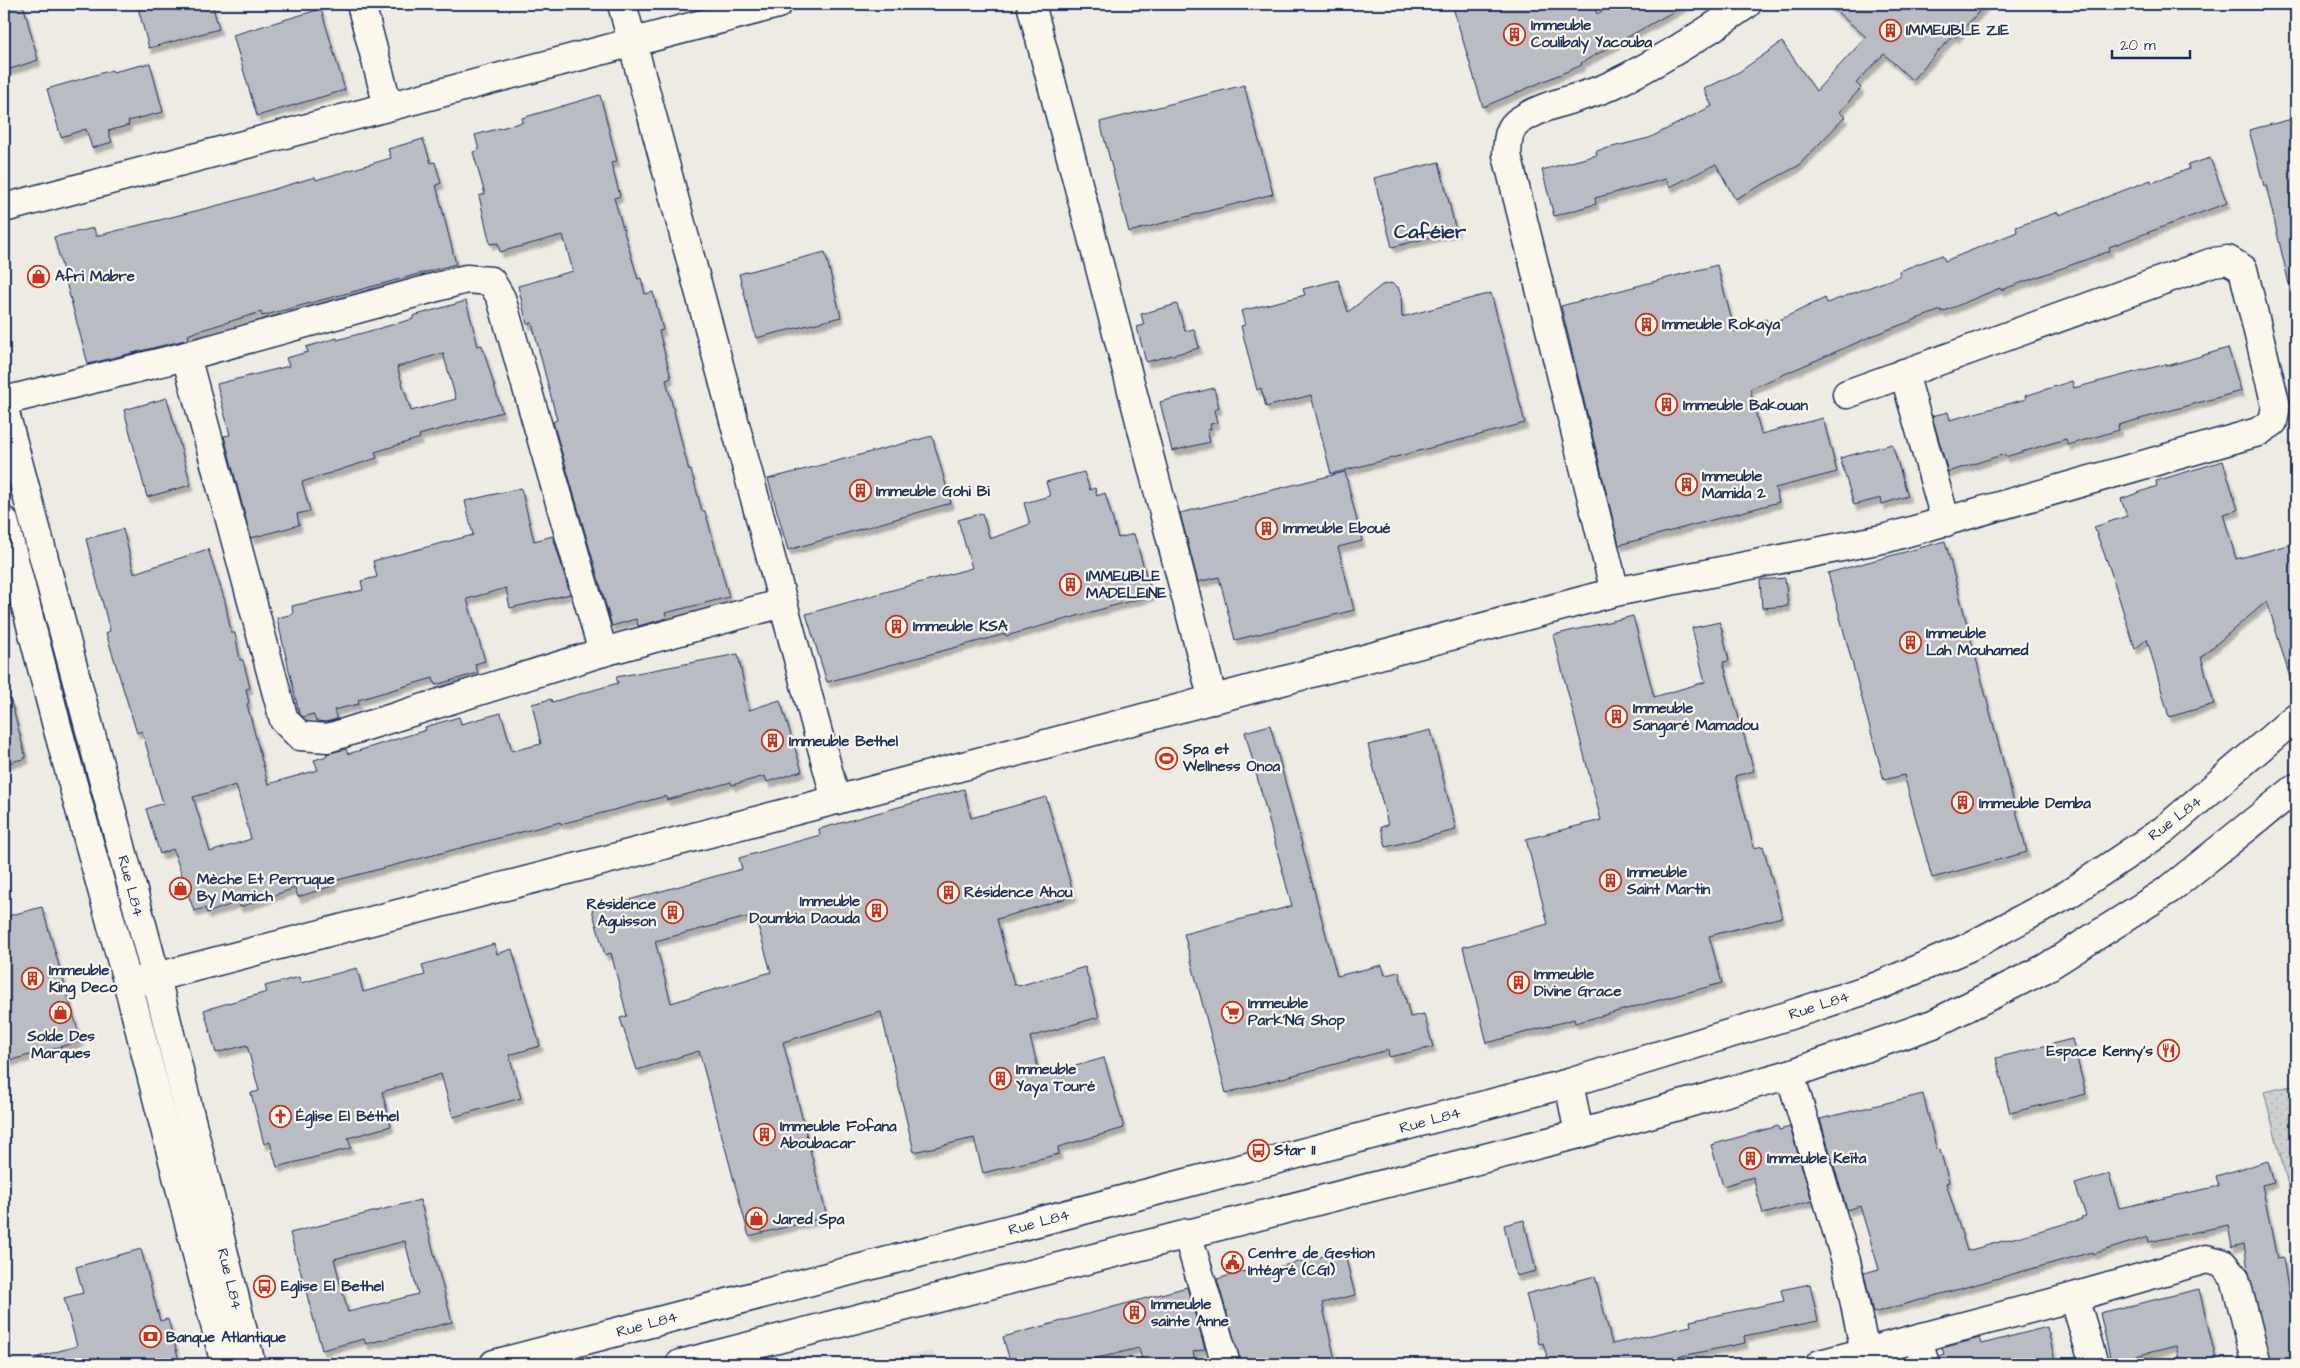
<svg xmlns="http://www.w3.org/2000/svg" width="2300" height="1368" viewBox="0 0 2300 1368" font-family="'Architects Daughter',sans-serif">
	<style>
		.built { fill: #deddda }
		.grass { fill: url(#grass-dots); stroke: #747f96 }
		.building { fill: #b9bcc3; stroke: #1b2f5e; fill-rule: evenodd; filter: url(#shadow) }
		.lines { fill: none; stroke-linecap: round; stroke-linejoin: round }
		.minor-casing { stroke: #1b2f5e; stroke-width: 31 }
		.tertiary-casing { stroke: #1b2f5e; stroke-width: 31 }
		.secondary-casing { stroke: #1b2f5e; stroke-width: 31 }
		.minor { stroke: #fbf7ec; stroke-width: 28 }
		.tertiary { stroke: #fbf7ec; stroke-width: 28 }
		.secondary { stroke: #fbf7ec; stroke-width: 28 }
		.labels { text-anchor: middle; stroke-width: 4.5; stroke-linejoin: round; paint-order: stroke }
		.poi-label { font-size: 15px; font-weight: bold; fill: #1b2f5e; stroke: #fbf7ec; text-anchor: start }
		.street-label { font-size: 15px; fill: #1b2f5e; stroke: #fbf7ec }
		.district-label { font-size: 20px; font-weight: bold; fill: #1b2f5e; stroke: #fbf7ec }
	</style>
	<defs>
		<pattern id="grass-dots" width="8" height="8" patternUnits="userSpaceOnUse" patternTransform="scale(1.25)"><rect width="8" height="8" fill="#cecfcf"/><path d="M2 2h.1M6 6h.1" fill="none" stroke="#b0b2b4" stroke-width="1.8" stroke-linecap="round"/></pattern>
		<filter id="shadow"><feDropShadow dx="3" dy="5.5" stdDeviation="1" flood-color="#0004"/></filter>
	</defs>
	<rect width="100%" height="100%" fill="#eeebe4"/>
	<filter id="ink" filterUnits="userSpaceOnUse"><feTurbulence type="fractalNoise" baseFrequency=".02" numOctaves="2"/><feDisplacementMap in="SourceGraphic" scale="10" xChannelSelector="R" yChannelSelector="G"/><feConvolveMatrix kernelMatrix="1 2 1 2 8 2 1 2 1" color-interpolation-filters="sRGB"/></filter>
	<g filter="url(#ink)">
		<!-- built -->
		<polygon class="built" points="933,1350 937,1364 878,1364"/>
		<!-- grass -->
		<polygon class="grass" points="2296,1085 2296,1216 2264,1092"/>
		<!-- building -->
		<g class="building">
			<polygon points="4,4 23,4 38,60 4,71"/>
			<polygon points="137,4 212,4 219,29 149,48"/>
			<polygon points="1452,4 1593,4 1597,14 1615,4 1687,4 1581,63 1582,65 1483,107"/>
			<polygon points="1828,4 1986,4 1956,37 1953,35 1912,80 1884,54 1856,83 1861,88 1839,112 1845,117 1798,166 1735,199 1716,164 1670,187 1666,179 1595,198 1596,204 1554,216 1542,170 1597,155 1596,151 1649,138 1712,106 1704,89 1739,72 1782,42 1816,91 1866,37"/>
			<polygon points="321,9 345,90 257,116 233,35"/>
			<polygon points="150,63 163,112 128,121 129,125 108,131 112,142 92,148 86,129 61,137 47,89 112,70 113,72"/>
			<polygon points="1244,85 1273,194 1129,232 1100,122"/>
			<polygon points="600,95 617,161 611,163 620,196 614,198 638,279 641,278 645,294 653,292 663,330 659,331 671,378 666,380 689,471 691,470 702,511 705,511 729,597 665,613 667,618 638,626 636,619 612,626 553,422 557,420 532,323 527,324 518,286 573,271 563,235 500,252 498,243 490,244 479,196 485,194 473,152 479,150 475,135 523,122 522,118"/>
			<polygon points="2296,118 2296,283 2289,284 2266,185 2264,186 2249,130"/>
			<polygon points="423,139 431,163 435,162 441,183 436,185 456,264 262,316 261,312 195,332 188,335 189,339 88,364 54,237 94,228 96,236 231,202 315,177 316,180 391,158 388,149"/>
			<polygon points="2210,158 2227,203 2109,247 2110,251 2001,290 2000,288 1942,312 1941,310 1879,333 1750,389 1761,434 1823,418 1837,472 1775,488 1779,502 1619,545 1561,306 1717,265 1735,332 1766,319 1769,325 1825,298 1827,303 1900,276 1899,271 1942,255 1945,261 2017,232 2016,227 2058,212 2059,215 2151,180 2152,183 2189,169 2188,165"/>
			<polygon points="1439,162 1456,231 1392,247 1374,178"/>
			<polygon points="825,252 841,317 756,338 739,274"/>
			<polygon points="1338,280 1348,312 1382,285 1391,283 1398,287 1401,295 1402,317 1491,293 1525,423 1331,474 1311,395 1266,407 1261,388 1257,390 1241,326 1245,325 1241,311 1305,295 1303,289"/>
			<path d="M466,301L478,346L482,345L502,412L419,435L420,438L375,452L377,458L302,482L310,511L297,514L299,525L251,538L224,436L230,435L217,384L289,366L286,358L308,352L306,347L337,338V340L413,319V316ZM443,353L456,399L411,411L397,367Z"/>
			<polygon points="1177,304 1185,331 1194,329 1199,348 1146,362 1137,327 1144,325 1141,314"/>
			<polygon points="2228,348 2241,391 2118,425 2119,430 2068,445 2066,439 2005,457 2005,454 1948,472 1932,416 1948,412 1950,420 2026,399 2025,396 2072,381 2074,388 2166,364 2167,366"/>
			<polygon points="1214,388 1219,408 1214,410 1217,423 1210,424 1211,429 1207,430 1210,442 1172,451 1160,402"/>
			<polygon points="167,398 191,485 147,497 124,410"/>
			<polygon points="932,436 951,503 788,550 768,479"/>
			<polygon points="1892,444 1908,496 1882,504 1881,498 1854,505 1840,458"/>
			<polygon points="2223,461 2238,510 2223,514 2236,559 2296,543 2296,680 2291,681 2267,601 2201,657 2214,704 2169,717 2147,639 2135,649 2109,566 2094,527 2127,516 2121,499 2157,486 2156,481"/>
			<polygon points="1084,472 1090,490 1095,488 1097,496 1105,493 1118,538 1134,534 1152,595 1006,636 1005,634 827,682 806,614 972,568 958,520 982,513 990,539 1030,524 1024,503 1050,496 1046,482"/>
			<polygon points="1345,472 1362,541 1338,547 1354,610 1235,640 1219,577 1198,582 1180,513"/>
			<polygon points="521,488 534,541 553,536 570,594 510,608 506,588 467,599 485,661 475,664 478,673 435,685 433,678 358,700 359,704 334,710 337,719 326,722 316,721 313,714 303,717 299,713 277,618 293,614 292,606 363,590 361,581 377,577 373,561 473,535 465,501"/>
			<path d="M123,529L134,573L208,549L225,601L231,633H235L240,660H243L250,688L246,689L249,703L247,704L268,784L318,770L314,760L327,756L326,754L346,749L348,754L426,730L425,727L459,717L461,724L501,713L512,751L541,744L532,704L551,699L552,702L618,683L616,677L738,654L749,710L780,700L802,771L767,782L765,776L732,785L731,782L667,800L666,796L561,824L560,822L334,881L335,885L298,897L295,888L240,907L238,902L207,913L205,908L194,911L173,849L160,854L146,809L163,803L142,731L137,733L106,633L110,631L86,539ZM236,785L251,839L210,852L193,797Z"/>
			<polygon points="1945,541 2027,852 1932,878 1904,775 1884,780 1828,573"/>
			<polygon points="1785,578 1788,606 1762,608 1760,580"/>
			<polygon points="1633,616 1654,697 1705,682 1692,628 1720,622 1729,661 1723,662 1754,771 1735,776 1754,848 1763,846 1782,917 1709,936 1722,983 1575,1023 1574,1019 1487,1043 1463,947 1548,924 1526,839 1601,820 1553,635"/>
			<polygon points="11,701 26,758 4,764 4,702"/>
			<polygon points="1270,725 1337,976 1382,965 1385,975 1399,972 1410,1017 1424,1014 1433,1047 1389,1057 1388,1050 1226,1093 1184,934 1292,906 1245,732"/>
			<polygon points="1431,730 1456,830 1386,847 1381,827 1388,825 1368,745"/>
			<path d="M964,789L971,818L1046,797L1074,896L997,919L1014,985L1017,984L1018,986L1085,967L1099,1017L1030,1037L1040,1076L1104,1058L1124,1128L1058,1147L1059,1154L983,1173L974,1138L914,1152L881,1012L783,1042L827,1217L749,1236L699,1051L637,1070L620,1018L627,1016L611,953L605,955L592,910L742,869L739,858L820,835L819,829ZM755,915L771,972L671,1003L655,941Z"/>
			<polygon points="42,907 81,1041 4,1062 4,917"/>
			<polygon points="494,944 497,954 512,949 540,1046 509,1055 521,1098 453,1117 441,1074 382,1092 391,1126 348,1138 351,1148 277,1167 270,1142 264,1144 251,1093 259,1091 247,1045 216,1053 204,1010 267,992 265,986 299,977 301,983 357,968 363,992 425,975 422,965"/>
			<polygon points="2072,1039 2086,1094 2010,1113 1996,1058"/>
			<polygon points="1923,1094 1937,1151 1940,1150 1949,1182 1946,1183 1967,1251 2082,1219 2081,1217 2086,1216 2075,1184 2109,1174 2119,1208 2219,1186 2216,1176 2268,1161 2274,1182 2262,1185 2277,1259 2283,1258 2292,1313 2296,1313 2296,1364 2272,1364 2248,1270 2244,1244 2232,1247 2228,1225 2149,1242 2148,1237 2093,1254 2092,1252 1873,1313 1864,1273 1879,1269 1860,1206 1847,1210 1820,1119"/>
			<polygon points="1778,1126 1779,1130 1790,1127 1812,1201 1763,1214 1753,1177 1723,1186 1711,1145"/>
			<path d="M420,1200L452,1322L366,1344L364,1339L322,1350L290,1233ZM405,1241L418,1294L348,1312L334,1259Z"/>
			<polygon points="1524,1220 1536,1271 1516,1276 1504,1225"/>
			<polygon points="141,1249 160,1321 168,1319 180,1364 35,1364 34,1358 77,1346 64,1298 83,1293 76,1267"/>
			<polygon points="1344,1251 1355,1295 1322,1303 1336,1364 1241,1364 1217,1279 1264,1266 1265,1270"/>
			<polygon points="1595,1276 1612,1344 1691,1326 1690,1321 1784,1301 1781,1290 1810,1284 1818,1321 1744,1336 1745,1343 1672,1358 1673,1364 1549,1364 1543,1343 1539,1344 1526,1294"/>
			<polygon points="1187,1287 1205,1349 1193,1352 1196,1364 1143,1364 1139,1348 1073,1364 1011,1364 1003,1337"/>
			<polygon points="2199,1289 2217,1364 2180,1364 2176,1346 2111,1362 2100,1313"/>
			<polygon points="2047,1327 2056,1364 1940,1364 1939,1356 1944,1354 1942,1348 1980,1338 1982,1344"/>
		</g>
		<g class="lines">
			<defs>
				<g id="minor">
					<polyline points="361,4 388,106"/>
					<polyline points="622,4 836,800"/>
					<polyline points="1031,4 1213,700"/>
					<polyline points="186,356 284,720 300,736 328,738 603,652 783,603"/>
					<polyline points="1904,373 1946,522"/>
					<polyline points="4,401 186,356 466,279 491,281 501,298 603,652"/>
					<path d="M1615,592L1507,155C1508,142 1507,129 1519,121C1546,102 1583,99 1612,85C1659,62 1704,34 1747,4"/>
					<polyline points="133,983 836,800 1615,592 1887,538 2258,432 2273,422 2276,406 2243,269 2228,260 2213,262 1847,394"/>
					<polyline points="1790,1074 1846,1261 1865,1352"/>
					<polyline points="1187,1233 1226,1364"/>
					<polyline points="2074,1297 2094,1364"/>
					<polyline points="1918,1339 1925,1364"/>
					<polyline points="1820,1364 2074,1297 2206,1259 2222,1263 2235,1278 2257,1364"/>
				</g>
				<g id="tertiary">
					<polyline points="4,208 778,4"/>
					<polyline points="4,409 156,977 251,1364"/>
					<polyline points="4,521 58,730 128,984 225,1364"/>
				</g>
				<g id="secondary">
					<polyline points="1569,1083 1579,1134"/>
					<polyline points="494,1364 1569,1083 1787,1016 1878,986 1969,947 2067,895 2165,829 2296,717"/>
					<polyline points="680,1364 1579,1134 1790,1074 1933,1024 2044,969 2170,889 2296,788"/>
				</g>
			</defs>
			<!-- minor casing -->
			<use href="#minor" class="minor-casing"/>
			<!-- tertiary casing -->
			<use href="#tertiary" class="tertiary-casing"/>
			<!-- secondary casing -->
			<use href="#secondary" class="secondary-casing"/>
			<!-- minor -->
			<use href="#minor" class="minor"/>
			<!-- tertiary -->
			<use href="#tertiary" class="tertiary"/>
			<!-- secondary -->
			<use href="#secondary" class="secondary"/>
		</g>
	</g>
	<!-- icons -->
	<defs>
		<symbol id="building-ring" viewBox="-11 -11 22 22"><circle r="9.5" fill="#fbf7ec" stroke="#c8321e" stroke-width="1.5"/><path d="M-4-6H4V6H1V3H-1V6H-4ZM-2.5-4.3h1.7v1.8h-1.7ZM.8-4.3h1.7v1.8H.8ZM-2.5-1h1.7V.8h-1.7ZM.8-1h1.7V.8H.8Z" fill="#c8321e"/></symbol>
		<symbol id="shop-ring" viewBox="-11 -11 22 22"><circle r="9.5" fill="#fbf7ec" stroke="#c8321e" stroke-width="1.5"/><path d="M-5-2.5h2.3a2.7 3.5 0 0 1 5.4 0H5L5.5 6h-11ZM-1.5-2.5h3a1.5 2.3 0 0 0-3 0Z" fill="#c8321e"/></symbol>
		<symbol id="stadium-ring" viewBox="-11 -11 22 22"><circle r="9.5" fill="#fbf7ec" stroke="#c8321e" stroke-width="1.5"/><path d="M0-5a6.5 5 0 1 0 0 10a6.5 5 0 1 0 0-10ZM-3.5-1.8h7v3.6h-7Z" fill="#c8321e"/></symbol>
		<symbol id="supermarket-ring" viewBox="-11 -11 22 22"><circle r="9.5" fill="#fbf7ec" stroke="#c8321e" stroke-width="1.5"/><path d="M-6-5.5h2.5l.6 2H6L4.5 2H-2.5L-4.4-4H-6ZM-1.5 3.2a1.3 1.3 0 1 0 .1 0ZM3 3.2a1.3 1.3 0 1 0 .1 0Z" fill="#c8321e"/></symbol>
		<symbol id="restaurant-ring" viewBox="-11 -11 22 22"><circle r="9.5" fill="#fbf7ec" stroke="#c8321e" stroke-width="1.5"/><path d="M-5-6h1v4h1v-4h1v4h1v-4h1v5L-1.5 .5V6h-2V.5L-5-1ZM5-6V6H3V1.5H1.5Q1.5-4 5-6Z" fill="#c8321e"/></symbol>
		<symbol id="church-ring" viewBox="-11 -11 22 22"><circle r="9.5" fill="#fbf7ec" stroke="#c8321e" stroke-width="1.5"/><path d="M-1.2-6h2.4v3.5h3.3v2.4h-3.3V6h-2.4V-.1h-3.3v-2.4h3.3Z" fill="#c8321e"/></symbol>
		<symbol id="bus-ring" viewBox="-11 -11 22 22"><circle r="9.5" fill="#fbf7ec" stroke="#c8321e" stroke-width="1.5"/><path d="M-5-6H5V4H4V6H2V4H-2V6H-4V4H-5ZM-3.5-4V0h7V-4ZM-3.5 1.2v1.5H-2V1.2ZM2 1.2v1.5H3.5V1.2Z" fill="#c8321e"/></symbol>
		<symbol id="civic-ring" viewBox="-11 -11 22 22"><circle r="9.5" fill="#fbf7ec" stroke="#c8321e" stroke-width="1.5"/><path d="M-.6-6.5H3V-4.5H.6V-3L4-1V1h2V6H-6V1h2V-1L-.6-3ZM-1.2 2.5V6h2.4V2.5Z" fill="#c8321e"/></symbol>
		<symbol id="bank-ring" viewBox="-11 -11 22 22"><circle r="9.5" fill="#fbf7ec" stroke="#c8321e" stroke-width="1.5"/><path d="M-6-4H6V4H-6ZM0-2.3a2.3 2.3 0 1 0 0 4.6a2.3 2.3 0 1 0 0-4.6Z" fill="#c8321e"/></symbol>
	</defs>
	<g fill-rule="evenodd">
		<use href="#building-ring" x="1878" y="18" width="25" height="25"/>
		<use href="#building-ring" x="1502" y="22" width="25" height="25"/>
		<use href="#shop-ring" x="26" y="264" width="25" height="25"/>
		<use href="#building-ring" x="1634" y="312" width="25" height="25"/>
		<use href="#building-ring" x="1654" y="392" width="25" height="25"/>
		<use href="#building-ring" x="1674" y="472" width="25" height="25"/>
		<use href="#building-ring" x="848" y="478" width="25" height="25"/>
		<use href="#building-ring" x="1254" y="516" width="25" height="25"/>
		<use href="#building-ring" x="1058" y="572" width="25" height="25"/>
		<use href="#building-ring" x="884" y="614" width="25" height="25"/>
		<use href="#building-ring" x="1898" y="630" width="25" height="25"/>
		<use href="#building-ring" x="1604" y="704" width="25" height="25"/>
		<use href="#building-ring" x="760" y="728" width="25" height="25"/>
		<use href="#stadium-ring" x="1154" y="746" width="25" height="25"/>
		<use href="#building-ring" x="1950" y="790" width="25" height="25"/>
		<use href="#building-ring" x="1598" y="868" width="25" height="25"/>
		<use href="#shop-ring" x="168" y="876" width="25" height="25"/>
		<use href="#building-ring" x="936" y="880" width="25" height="25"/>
		<use href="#building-ring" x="864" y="898" width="25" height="25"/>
		<use href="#building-ring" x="660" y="900" width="25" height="25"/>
		<use href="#building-ring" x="20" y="966" width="25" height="25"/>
		<use href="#building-ring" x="1506" y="970" width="25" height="25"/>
		<use href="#supermarket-ring" x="1220" y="1000" width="25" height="25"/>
		<use href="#shop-ring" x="48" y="1000" width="25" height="25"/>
		<use href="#restaurant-ring" x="2156" y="1038" width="25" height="25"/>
		<use href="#building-ring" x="988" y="1066" width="25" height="25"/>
		<use href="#church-ring" x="268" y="1104" width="25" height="25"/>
		<use href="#building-ring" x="752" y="1122" width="25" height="25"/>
		<use href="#bus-ring" x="1246" y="1138" width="25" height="25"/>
		<use href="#building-ring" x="1738" y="1146" width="25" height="25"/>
		<use href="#shop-ring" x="744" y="1206" width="25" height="25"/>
		<use href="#civic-ring" x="1220" y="1250" width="25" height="25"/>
		<use href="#bus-ring" x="252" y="1274" width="25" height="25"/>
		<use href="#building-ring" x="1122" y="1300" width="25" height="25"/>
		<use href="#bank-ring" x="138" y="1324" width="25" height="25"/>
	</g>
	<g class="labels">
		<!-- poi labels -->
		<g class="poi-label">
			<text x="1531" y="30">Immeuble<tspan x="1531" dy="17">Coulibaly Yacouba</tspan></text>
			<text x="1906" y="35">IMMEUBLE ZIE</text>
			<text x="55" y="281">Afri Mabre</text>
			<text x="1662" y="329">Immeuble Rokaya</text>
			<text x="1683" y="410">Immeuble Bakouan</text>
			<text x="1702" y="481">Immeuble<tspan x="1702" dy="17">Mamida 2</tspan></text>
			<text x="876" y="496">Immeuble Gohi Bi</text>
			<text x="1283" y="533">Immeuble Eboué</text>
			<text x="1086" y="581">IMMEUBLE<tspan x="1086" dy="17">MADELEINE</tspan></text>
			<text x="913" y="631">Immeuble KSA</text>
			<text x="1926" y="638">Immeuble<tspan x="1926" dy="17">Lah Mouhamed</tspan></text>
			<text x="1633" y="713">Immeuble<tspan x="1633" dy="17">Sangaré Mamadou</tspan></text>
			<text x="789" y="746">Immeuble Bethel</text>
			<text x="1183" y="754">Spa et<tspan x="1183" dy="17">Wellness Onoa</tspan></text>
			<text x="1979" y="808">Immeuble Demba</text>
			<text x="1627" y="877">Immeuble<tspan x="1627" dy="17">Saint Martin</tspan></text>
			<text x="197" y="884">Mèche Et Perruque<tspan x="197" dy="17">By Mamich</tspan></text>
			<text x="964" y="897">Résidence Ahou</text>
			<text x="860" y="906" text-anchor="end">Immeuble<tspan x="860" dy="17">Doumbia Daouda</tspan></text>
			<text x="656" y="909" text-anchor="end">Résidence<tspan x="656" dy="17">Aguisson</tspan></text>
			<text x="49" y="975">Immeuble<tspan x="49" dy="17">King Deco</tspan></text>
			<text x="1534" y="979">Immeuble<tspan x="1534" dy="17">Divine Grace</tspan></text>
			<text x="1248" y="1008">Immeuble<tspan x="1248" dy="17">Park'NG Shop</tspan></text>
			<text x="61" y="1041" text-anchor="middle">Solde Des<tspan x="61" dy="17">Marques</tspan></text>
			<text x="2153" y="1056" text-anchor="end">Espace Kenny's</text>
			<text x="1016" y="1074">Immeuble<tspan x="1016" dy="17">Yaya Touré</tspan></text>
			<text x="296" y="1121">Église El Béthel</text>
			<text x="780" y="1131">Immeuble Fofana<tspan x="780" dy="17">Aboubacar</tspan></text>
			<text x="1274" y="1155">Star 11</text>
			<text x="1767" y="1163">Immeuble Keïta</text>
			<text x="773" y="1224">Jared Spa</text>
			<text x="1248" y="1258">Centre de Gestion<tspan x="1248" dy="17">Intégré (CGI)</tspan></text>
			<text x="281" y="1291">Eglise El Bethel</text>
			<text x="1151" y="1309">Immeuble<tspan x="1151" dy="17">sainte Anne</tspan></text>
			<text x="166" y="1342">Banque Atlantique</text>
		</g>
		<!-- street labels -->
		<g class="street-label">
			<text transform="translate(2175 818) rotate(-38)" y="5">Rue L84</text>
			<text transform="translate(131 886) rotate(75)" y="5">Rue L84</text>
			<text transform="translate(1819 1005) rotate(-18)" y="5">Rue L84</text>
			<text transform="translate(1430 1120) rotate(-15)" y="5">Rue L84</text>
			<text transform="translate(1039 1222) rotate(-15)" y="5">Rue L84</text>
			<text transform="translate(230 1279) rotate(76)" y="5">Rue L84</text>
			<text transform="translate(647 1324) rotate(-15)" y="5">Rue L84</text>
		</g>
		<!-- district labels -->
		<g class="district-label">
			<text x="1430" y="238">Caféier</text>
		</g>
	</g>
	<!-- margin -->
	<rect width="2300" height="1368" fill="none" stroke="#fbf7ec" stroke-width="20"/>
	<rect x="10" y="10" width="2280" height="1348" fill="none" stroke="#1b2f5e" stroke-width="2" filter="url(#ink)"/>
	<!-- scale -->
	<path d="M2112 50v8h78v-8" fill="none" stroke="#1b2f5e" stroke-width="2.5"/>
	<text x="2120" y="50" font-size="15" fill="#1b2f5e" stroke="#fbf7ec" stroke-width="4" paint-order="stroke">20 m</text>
</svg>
